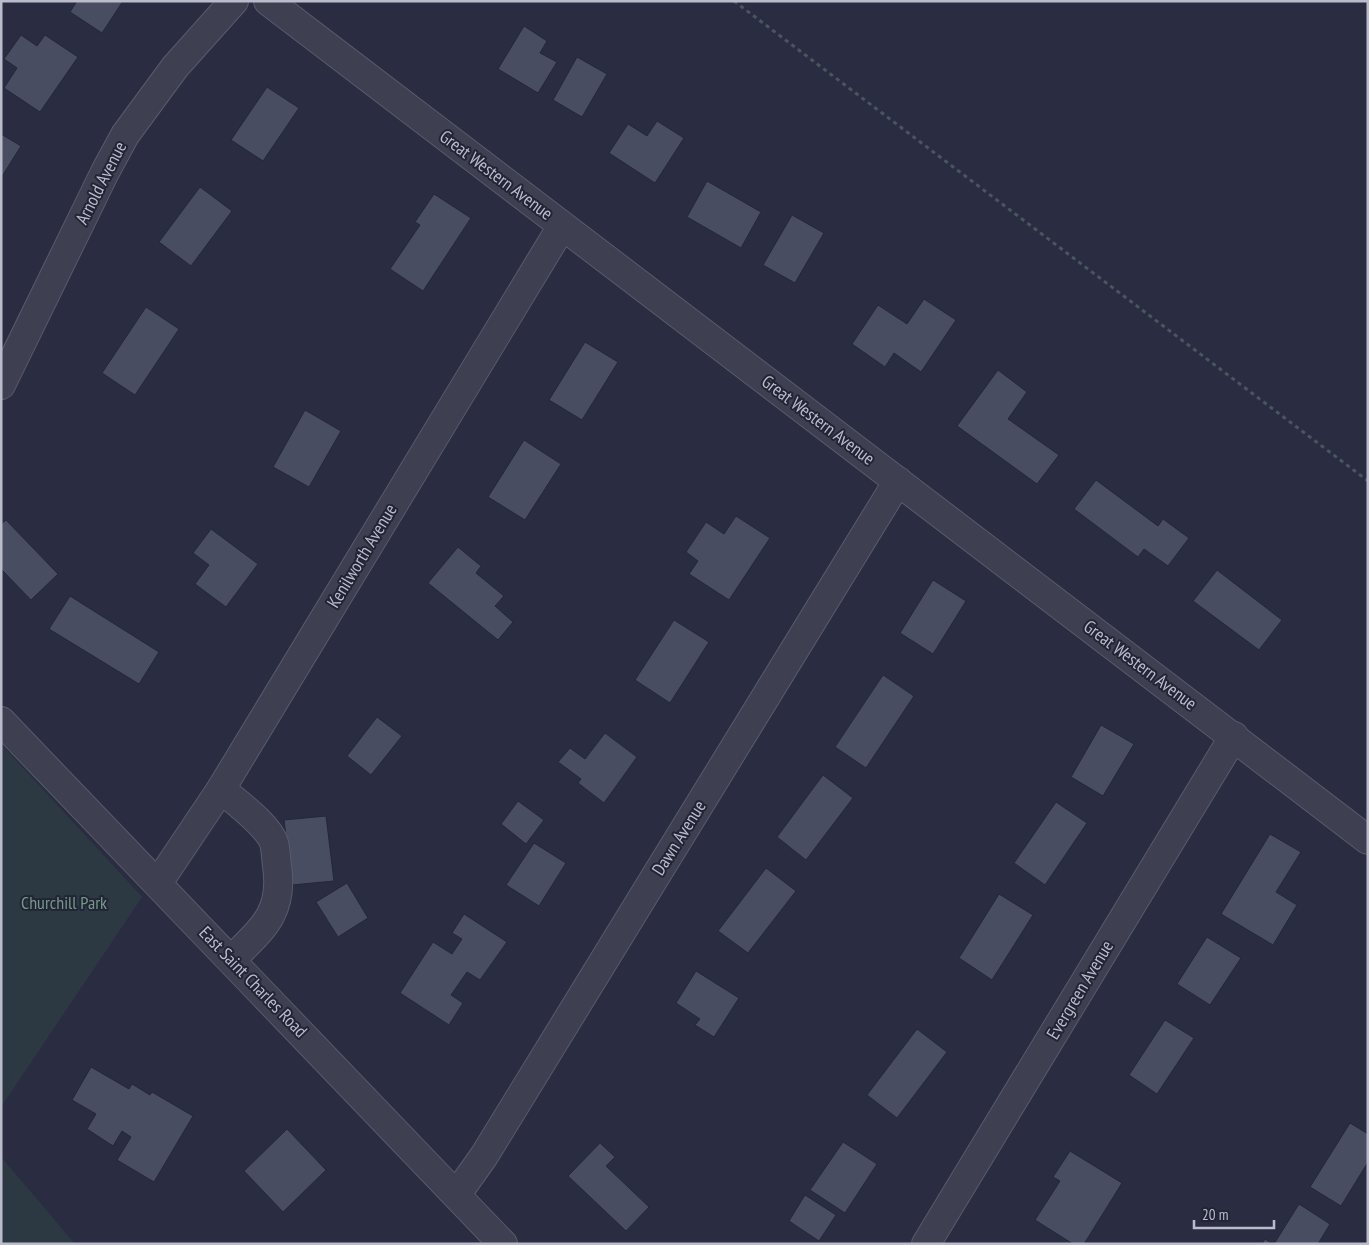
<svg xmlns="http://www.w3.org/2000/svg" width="1369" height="1245" viewBox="0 0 1369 1245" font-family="'PT Sans Narrow',sans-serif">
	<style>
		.green { fill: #2c3942 }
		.building { fill: #494d62; stroke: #242738 }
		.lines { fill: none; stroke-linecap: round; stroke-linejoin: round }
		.minor-casing { stroke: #595b6b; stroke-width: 30 }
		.path { stroke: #4a565e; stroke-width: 3; stroke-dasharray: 4 4; stroke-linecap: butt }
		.minor { stroke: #3e4051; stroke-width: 28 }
		.labels { text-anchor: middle; stroke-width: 4; stroke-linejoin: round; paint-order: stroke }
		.street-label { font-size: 18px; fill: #bbbccb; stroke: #222536 }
		.park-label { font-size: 18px; fill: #749988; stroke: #222536 }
	</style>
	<rect width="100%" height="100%" fill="#2a2d41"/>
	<!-- green -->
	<g class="green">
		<polygon points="1,744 142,897 1,1107"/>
		<polygon points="1,1157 75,1244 1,1244"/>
	</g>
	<!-- building -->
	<g class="building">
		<polygon points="77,1 123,1 102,33 70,12"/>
		<polygon points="524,26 547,41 540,53 557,62 538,93 498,69"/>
		<polygon points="21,35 37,46 45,35 78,57 40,112 4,88 17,68 4,59"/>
		<polygon points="577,57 607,74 582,117 553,100"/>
		<polygon points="267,87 299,108 263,161 231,140"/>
		<polygon points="657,121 684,138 655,183 609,153 628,124 647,136"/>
		<polygon points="1,134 21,146 1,178"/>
		<polygon points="707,181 761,212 741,248 687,217"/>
		<polygon points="200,187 232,211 191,266 159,242"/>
		<polygon points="434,194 471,218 423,291 390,269 420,225 415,222"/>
		<polygon points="792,215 824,233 795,283 763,265"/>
		<polygon points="924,299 956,320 921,372 894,353 885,367 852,344 878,305 907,324"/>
		<polygon points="146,307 179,329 135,395 102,373"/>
		<polygon points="585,342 618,362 582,420 549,400"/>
		<polygon points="998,370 1027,392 1008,419 1059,455 1037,484 957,426"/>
		<polygon points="305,410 341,431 309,487 273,467"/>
		<polygon points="524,440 561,464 525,520 488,497"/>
		<polygon points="1096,480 1158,526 1163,519 1189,538 1168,566 1144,549 1138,557 1074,509"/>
		<polygon points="736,516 770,538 729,600 689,574 698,561 686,552 706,522 724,534"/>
		<polygon points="6,520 58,574 31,600 1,569 1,524"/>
		<polygon points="211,529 258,564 226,607 195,584 209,565 193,553"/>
		<polygon points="458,547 481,566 476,573 504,596 495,606 513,622 498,640 428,583"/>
		<polygon points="1217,570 1282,620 1259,650 1193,601"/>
		<polygon points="933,580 966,601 933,654 900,633"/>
		<polygon points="70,596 159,652 139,684 49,629"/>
		<polygon points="674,620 709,642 670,703 635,680"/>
		<polygon points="883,675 914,696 866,768 835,747"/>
		<polygon points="377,717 402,736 371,775 347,756"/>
		<polygon points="1101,725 1134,744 1103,796 1071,777"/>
		<polygon points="605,733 637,757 604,803 578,783 581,779 558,762 570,748 585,759"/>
		<polygon points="823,775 853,798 806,860 777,837"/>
		<polygon points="518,801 544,820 526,844 501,824"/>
		<polygon points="1056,802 1087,823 1045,885 1014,863"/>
		<polygon points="326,816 334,881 292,885 284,820"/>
		<polygon points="1270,834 1301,852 1276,892 1297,905 1273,945 1221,914"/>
		<polygon points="534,843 566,863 539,906 506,885"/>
		<polygon points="766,868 796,891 748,953 718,931"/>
		<polygon points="347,883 368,918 338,937 316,902"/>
		<polygon points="999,894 1033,915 992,980 959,958"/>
		<polygon points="464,914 507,942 480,980 467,972 451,995 463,1003 449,1025 400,993 433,942 452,954 462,939 452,933"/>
		<polygon points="1207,937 1241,958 1210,1005 1177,984"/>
		<polygon points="696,971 739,998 714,1037 695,1025 700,1019 676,1003"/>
		<polygon points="1165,1020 1194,1038 1157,1094 1129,1075"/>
		<polygon points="917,1029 947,1052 897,1118 867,1095"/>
		<polygon points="91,1067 129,1089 132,1084 150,1095 152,1092 193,1116 154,1182 117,1160 131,1137 122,1131 113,1146 87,1129 96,1114 72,1100"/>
		<polygon points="1350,1123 1368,1134 1368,1162 1341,1206 1310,1187"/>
		<polygon points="287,1129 326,1170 283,1212 244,1171"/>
		<polygon points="843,1142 877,1164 845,1213 810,1190"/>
		<polygon points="600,1143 615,1157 606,1166 649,1207 626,1231 568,1176"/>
		<polygon points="1070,1151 1122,1183 1084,1244 1073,1244 1035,1220 1060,1181 1053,1177"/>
		<polygon points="805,1195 836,1215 819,1241 789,1221"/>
		<polygon points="1299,1204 1330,1224 1318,1244 1274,1244"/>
		<polygon points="1265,1239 1273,1244 1262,1244"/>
	</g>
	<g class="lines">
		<defs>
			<g id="minor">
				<polyline points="268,1 1368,840"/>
				<polyline points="1,385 105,172 125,135 175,67 234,1"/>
				<polyline points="1,721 503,1244"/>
				<path d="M221,789C236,802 268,825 274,843C276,850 276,859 277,866C284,913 262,929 231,960"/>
				<polyline points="158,883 221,789 562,226"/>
				<polyline points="457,1194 484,1156 898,481"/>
				<polyline points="926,1244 1234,736"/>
			</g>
		</defs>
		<!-- minor casing -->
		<use href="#minor" class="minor-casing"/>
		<!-- path -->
		<polyline class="path" points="734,1 1368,481"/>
		<!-- minor -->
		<use href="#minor" class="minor"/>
	</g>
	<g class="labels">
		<!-- street labels -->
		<g class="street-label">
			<text transform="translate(496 175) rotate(37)" y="6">Great Western Avenue</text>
			<text transform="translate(101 183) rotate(-63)" y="6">Arnold Avenue</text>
			<text transform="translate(818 420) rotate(37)" y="6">Great Western Avenue</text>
			<text transform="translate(362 556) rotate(-59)" y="6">Kenilworth Avenue</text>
			<text transform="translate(1140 665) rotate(37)" y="6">Great Western Avenue</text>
			<text transform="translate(679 838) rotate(-58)" y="6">Dawn Avenue</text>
			<text transform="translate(253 982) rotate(46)" y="6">East Saint Charles Road</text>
			<text transform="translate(1080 990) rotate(-59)" y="6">Evergreen Avenue</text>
		</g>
		<!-- park labels -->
		<g class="park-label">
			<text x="64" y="909">Churchill Park</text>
		</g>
	</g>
	<!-- border -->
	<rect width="1369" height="1245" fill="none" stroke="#bbbccb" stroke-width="5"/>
	<!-- scale -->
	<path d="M1194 1220v8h80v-8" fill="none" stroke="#bbbccb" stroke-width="2.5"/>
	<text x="1202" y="1220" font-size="15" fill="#bbbccb" stroke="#222536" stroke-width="4" paint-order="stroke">20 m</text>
</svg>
